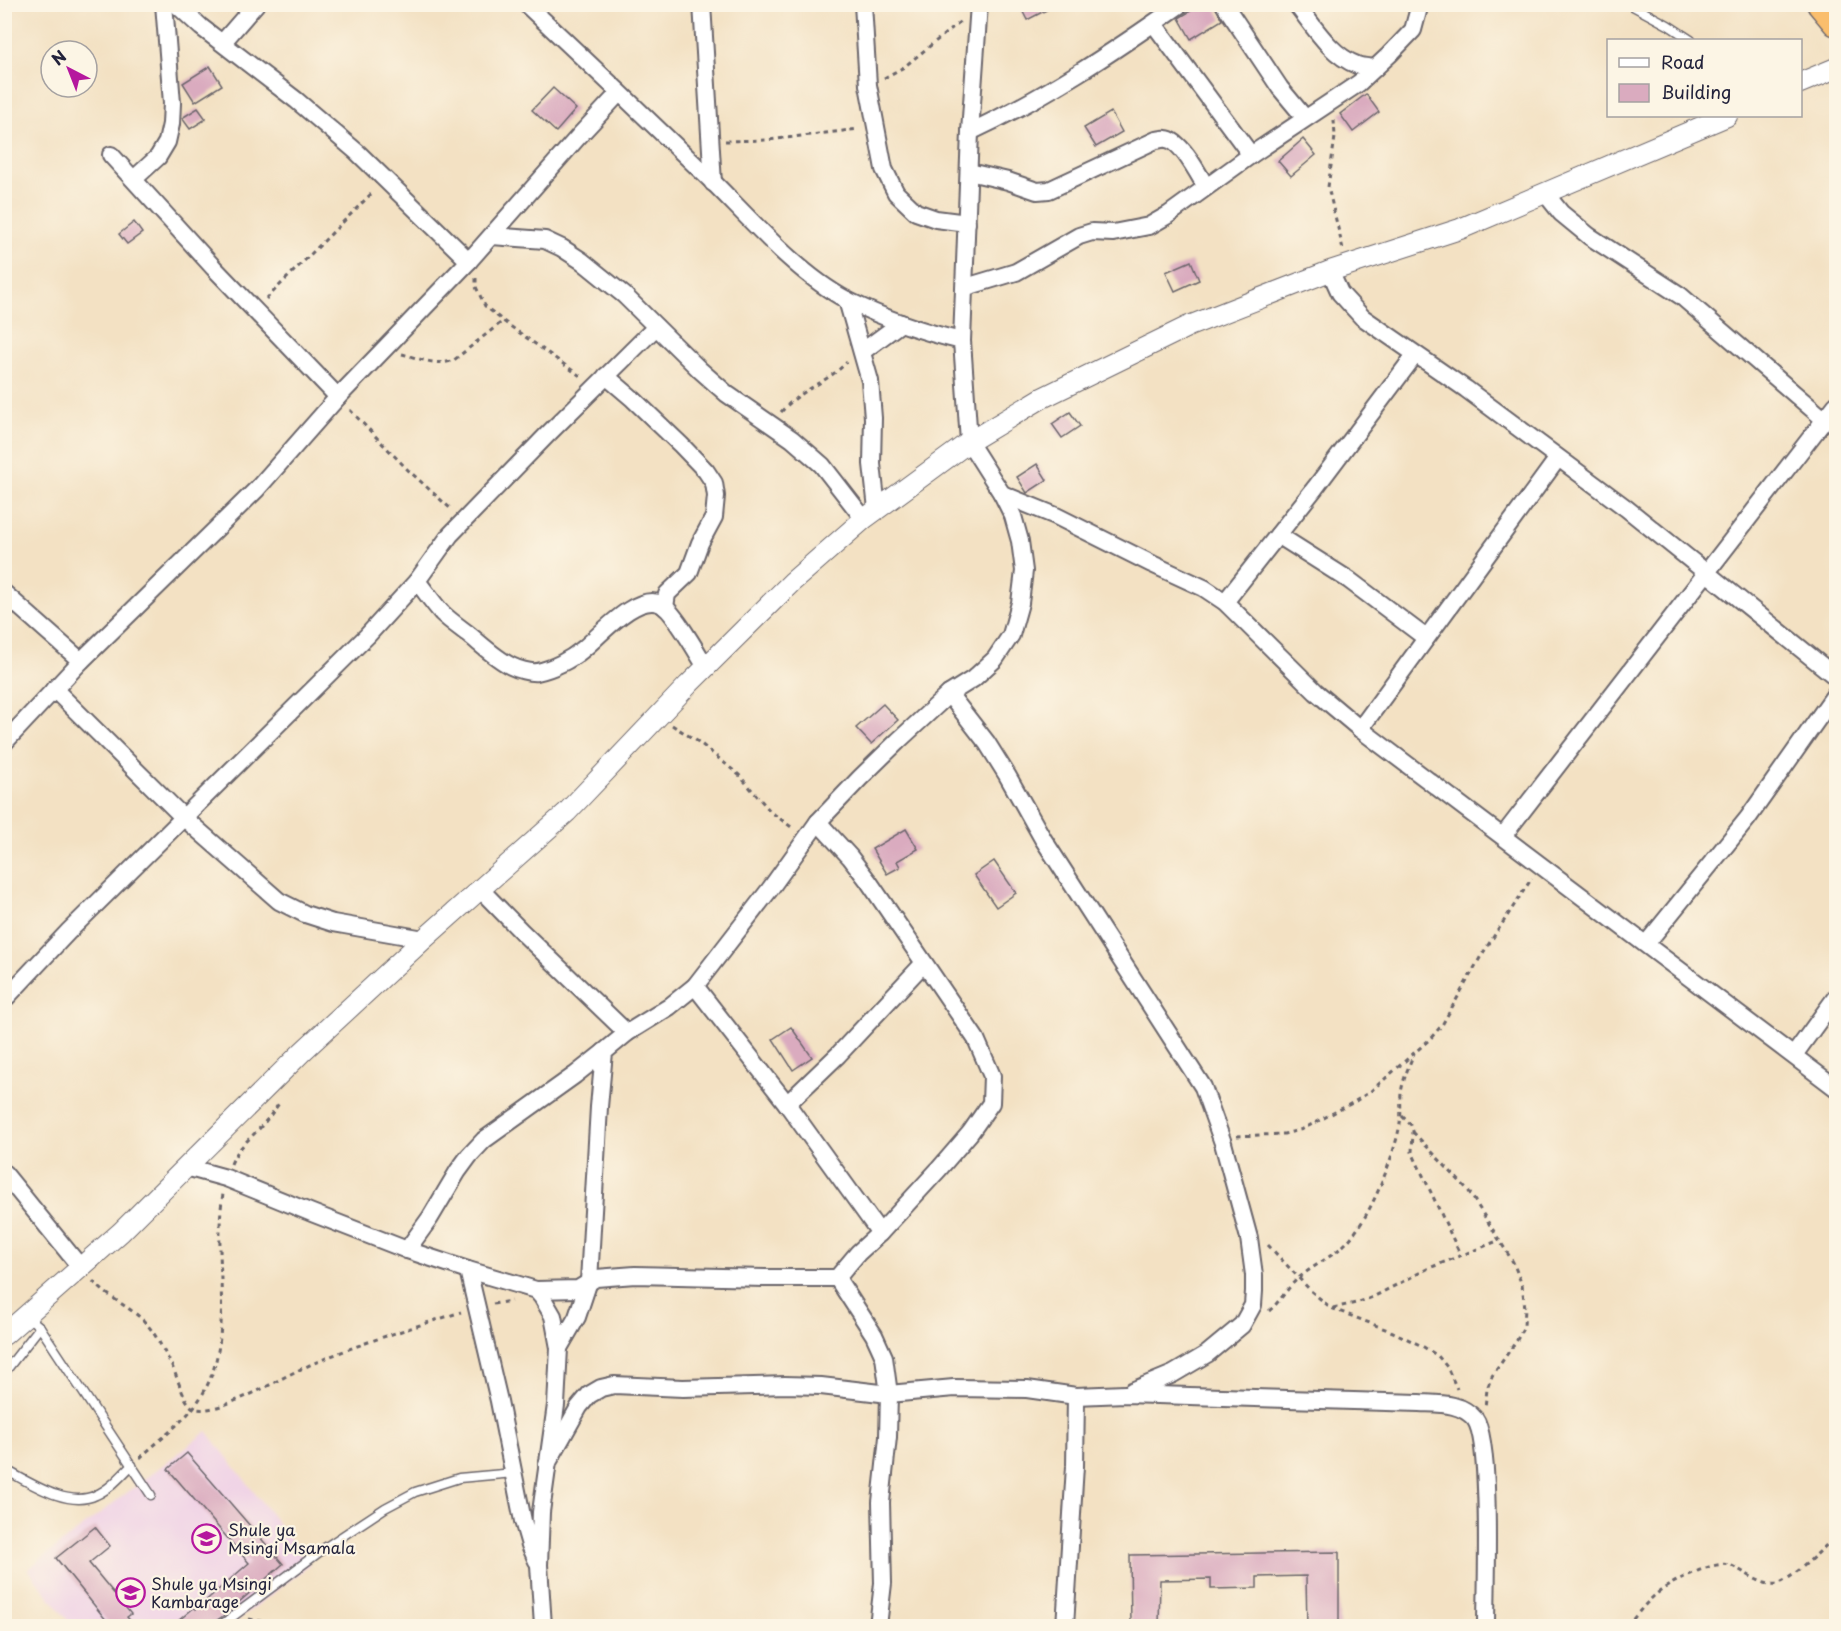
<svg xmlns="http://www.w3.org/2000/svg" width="1841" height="1631" viewBox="0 0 1841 1631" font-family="'Playpen Sans',sans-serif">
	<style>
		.built { fill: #efd0e6 }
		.building { fill: #daabbf }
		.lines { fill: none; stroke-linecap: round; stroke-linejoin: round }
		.service-casing { stroke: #6b656b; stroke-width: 11 }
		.minor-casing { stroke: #6b656b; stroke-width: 20 }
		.tertiary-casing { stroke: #6b656b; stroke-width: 22 }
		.trunk-casing { stroke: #6b656b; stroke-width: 30 }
		.path { stroke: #6b656b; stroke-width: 3; stroke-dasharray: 4.5 4.5; stroke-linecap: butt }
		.service { stroke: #fff; stroke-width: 8 }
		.minor { stroke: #fff; stroke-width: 16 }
		.tertiary { stroke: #fff; stroke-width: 20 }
		.trunk { stroke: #fabe6d; stroke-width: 27 }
		.labels { text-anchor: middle; stroke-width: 4.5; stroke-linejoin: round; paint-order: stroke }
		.poi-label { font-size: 16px; fill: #22223b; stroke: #fcf5e5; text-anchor: start }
	</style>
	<rect width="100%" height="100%" fill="#fcf5e5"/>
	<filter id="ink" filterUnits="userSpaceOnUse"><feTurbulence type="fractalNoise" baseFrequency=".0167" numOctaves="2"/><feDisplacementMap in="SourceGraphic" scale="12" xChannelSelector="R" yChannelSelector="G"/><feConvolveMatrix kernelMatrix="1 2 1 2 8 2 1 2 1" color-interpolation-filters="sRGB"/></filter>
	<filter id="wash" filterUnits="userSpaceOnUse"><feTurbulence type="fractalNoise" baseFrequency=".008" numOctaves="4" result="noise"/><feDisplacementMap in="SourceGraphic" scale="24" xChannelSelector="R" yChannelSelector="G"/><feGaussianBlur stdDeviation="1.35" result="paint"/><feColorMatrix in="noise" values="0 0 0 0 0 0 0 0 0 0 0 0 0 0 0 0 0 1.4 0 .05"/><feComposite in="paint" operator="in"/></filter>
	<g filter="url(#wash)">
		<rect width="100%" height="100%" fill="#f3e1c3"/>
		<!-- built -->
		<polygon class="built" points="207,1431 310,1565 230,1626 72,1626 28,1569"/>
		<g id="blocks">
			<!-- building -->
			<g class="building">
				<polygon points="1019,4 1058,4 1027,20"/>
				<polygon points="1202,4 1214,4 1222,20 1191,39 1179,18"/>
				<polygon points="210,66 222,85 195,102 183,83"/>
				<polygon points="553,88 576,109 556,132 532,110"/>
				<polygon points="1366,94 1379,112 1353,132 1340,114"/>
				<polygon points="198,108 206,119 190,129 182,118"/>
				<polygon points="1111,112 1122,132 1096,147 1084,128"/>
				<polygon points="1303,139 1316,155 1291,176 1278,161"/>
				<polygon points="134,222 142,233 127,244 119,234"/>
				<polygon points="1191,261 1199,280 1175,291 1166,272"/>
				<polygon points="1070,412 1080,426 1062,438 1052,424"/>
				<polygon points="1037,464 1047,480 1027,493 1017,477"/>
				<polygon points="883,704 898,720 871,744 856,728"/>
				<polygon points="906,829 918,849 897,861 900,867 887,874 872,849"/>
				<polygon points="994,861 1016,893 996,907 974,875"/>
				<polygon points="791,1027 812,1057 793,1070 773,1039"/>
				<polygon points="187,1453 283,1564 223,1616 208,1626 172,1626 195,1607 196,1609 249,1563 168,1469"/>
				<polygon points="95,1527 110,1546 89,1563 131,1614 127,1617 135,1626 111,1626 56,1558"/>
				<polygon points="1339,1552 1339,1626 1307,1626 1306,1576 1257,1577 1257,1588 1211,1589 1211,1579 1160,1580 1159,1626 1131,1626 1130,1555"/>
			</g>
		</g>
	</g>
	<g filter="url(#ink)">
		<use href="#blocks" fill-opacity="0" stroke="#6b656b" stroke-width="1.5"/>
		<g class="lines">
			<defs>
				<g id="service">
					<polyline points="1629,4 1668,25 1691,40"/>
					<polyline points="27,1316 40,1327 151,1495"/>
					<polyline points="4,1373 40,1327"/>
					<path d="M4,1469C29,1482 68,1509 96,1495C110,1489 121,1476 132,1465"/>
					<polyline points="220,1626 326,1547 385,1508 415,1492 459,1478 514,1473"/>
				</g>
				<g id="minor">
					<polyline points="176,4 201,27 296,100 357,152 469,261"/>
					<path d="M526,4C589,63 652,123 714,183C752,221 799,275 847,300C883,318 923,332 962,341"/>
					<polyline points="702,4 713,183"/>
					<polyline points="863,4 868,85 884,169 896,193 916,212 936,219 967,223"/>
					<polyline points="1224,4 1280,88 1305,118"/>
					<path d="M1296,4C1313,25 1330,55 1357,65C1362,67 1369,67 1375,68"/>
					<polyline points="1154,24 1251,155"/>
					<polyline points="223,42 256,4"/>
					<path d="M970,132C1046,97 1113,52 1181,4"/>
					<polyline points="111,155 214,268 338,397"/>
					<path d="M969,172L1008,181L1037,191L1049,190L1156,140C1160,140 1163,138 1166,139C1181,140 1199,175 1206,187"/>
					<polyline points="134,179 158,157 167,142 171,124 172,103 164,4"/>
					<polyline points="1545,193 1561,213 1589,236 1681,296 1825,420"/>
					<polyline points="492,236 545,240 562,248 582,261 624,295 700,370 727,394 792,439 822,465 864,519"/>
					<polyline points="1330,271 1340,293 1362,317 1466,389 1626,508 1836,677"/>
					<polyline points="966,287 1016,272 1079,236 1092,232 1113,233 1149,226 1168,215 1251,155 1359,83 1389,55 1413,30 1420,4"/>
					<polyline points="847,300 870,381 873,418 872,464 877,509"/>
					<polyline points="863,351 901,323"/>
					<polyline points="606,376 633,399 681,445 706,471 714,483 716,496 714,517 700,543 689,573 667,594 665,607"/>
					<polyline points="1002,494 1056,516 1152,564 1204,588 1225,602 1316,692 1360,729 1836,1088"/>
					<polyline points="1278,535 1349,580 1426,638"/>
					<path d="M417,581C425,591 433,603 442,613C449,620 459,627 467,633C481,644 495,658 511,666C517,669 530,673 537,672C552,669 570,660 582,650C599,637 636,592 661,604C673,610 698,654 706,667"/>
					<polyline points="4,593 81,661"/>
					<polyline points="1225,602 1315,488 1415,355"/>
					<polyline points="54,689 183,817 279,901 305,914 333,923 424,939"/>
					<polyline points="949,694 987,743 1007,775 1043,839 1203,1087 1223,1143 1249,1238 1254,1275 1254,1291 1253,1305 1242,1325 1207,1354 1173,1374 1132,1391"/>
					<polyline points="1360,729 1558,458"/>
					<polyline points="4,743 81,661 257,489 338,397 469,261 579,136 619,93"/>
					<polyline points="1503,836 1836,405"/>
					<polyline points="480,889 522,932 627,1033"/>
					<polyline points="1646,944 1748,818 1836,693"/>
					<polyline points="695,986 787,1104 880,1233"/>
					<polyline points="4,1000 68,932 367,636 417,581 450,535 547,435 656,327"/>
					<polyline points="1794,1055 1836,997"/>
					<polyline points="787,1104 838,1055 924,963"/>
					<polyline points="186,1167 226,1178 312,1213 407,1250 468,1270 536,1290 542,1297 553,1316 559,1348 556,1405 541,1512 539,1565 543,1626"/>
					<polyline points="4,1173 81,1268"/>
					<polyline points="407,1250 430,1218 458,1171 469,1156 484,1140 575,1075 604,1052"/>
					<polyline points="468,1270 499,1401 523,1521 530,1545 537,1561"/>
					<polyline points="837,1278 874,1335 884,1357 889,1394 888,1437 881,1502 883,1583 878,1626"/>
					<polyline points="536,1290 578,1289 596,1278 635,1275 765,1278 837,1278 858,1253 880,1233 939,1169 970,1133 991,1103 992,1076 976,1039 869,882 850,857 818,822"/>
					<polyline points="559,1348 577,1317 589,1281 599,1107 604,1052 627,1033 669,1007 695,986 770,889 818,822 860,778 898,741 949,694 973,679 995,659 1011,635 1020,603 1024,571 1020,541 1013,516 1002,494 969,442 965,384 962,341 970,132 979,4"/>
					<path d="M547,1464L579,1407L589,1395L601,1388L614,1385L683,1388L785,1385L821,1386L889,1394L954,1388L1027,1389L1076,1396L1125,1394L1419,1403C1438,1404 1461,1402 1475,1419C1492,1442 1486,1590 1486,1626"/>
					<polyline points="1065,1626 1075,1466 1076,1396"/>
				</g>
				<g id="tertiary">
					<polyline points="1800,83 1836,68"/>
					<polyline points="4,1335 121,1232 302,1052 424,939 567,812 688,685 792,582 864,519 969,442 1042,398 1189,326 1330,271 1460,229 1727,116"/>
				</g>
				<polyline id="trunk" points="1821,4 1836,22"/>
			</defs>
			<!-- service casing -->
			<use href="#service" class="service-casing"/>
			<!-- minor casing -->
			<use href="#minor" class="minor-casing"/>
			<!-- tertiary casing -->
			<use href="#tertiary" class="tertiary-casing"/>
			<!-- trunk casing -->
			<use href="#trunk" class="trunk-casing"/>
			<!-- path -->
			<g class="path">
				<polyline points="884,78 904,67 962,20"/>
				<polyline points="1334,120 1335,137 1328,187 1343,249"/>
				<polyline points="725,141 769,140 859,129"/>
				<polyline points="476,278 476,287 485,306 503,321 583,378"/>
				<polyline points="266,299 374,191"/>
				<path d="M402,354C419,358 437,367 454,360L503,321"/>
				<polyline points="350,410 408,470 452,510"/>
				<path d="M781,412C802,388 826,384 847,362"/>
				<polyline points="672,725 700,743 739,775 771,812 794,829"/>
				<polyline points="1402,1116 1411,1125 1413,1131 1412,1152 1460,1254"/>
				<polyline points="1413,1132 1468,1190 1513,1262 1522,1285 1525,1308 1524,1326 1517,1340 1492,1376 1487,1389 1485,1407"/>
				<polyline points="1237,1136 1284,1134 1303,1129 1354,1102 1371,1091 1430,1039 1442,1025 1481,956 1532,878"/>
				<path d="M231,1164C238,1146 253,1137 265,1122C270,1116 275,1109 280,1102"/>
				<polyline points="1268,1245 1311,1291 1331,1308 1393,1332 1422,1346 1438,1356 1447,1367 1457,1389"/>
				<path d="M93,1281C107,1297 127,1305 143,1320C155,1332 162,1348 170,1362C177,1374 182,1399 192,1407C206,1418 263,1389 277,1381C335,1350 399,1332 461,1312"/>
				<polyline points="493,1304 511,1301"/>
				<polyline points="1333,1308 1356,1303 1373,1297 1427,1269 1500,1240"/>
				<path d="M1269,1311C1281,1301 1288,1286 1300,1277C1314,1265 1332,1257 1345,1244C1369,1221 1392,1162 1399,1129C1402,1117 1400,1105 1401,1093C1403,1079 1409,1066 1414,1053"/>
				<path d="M140,1458C157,1442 178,1426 193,1408C241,1349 211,1263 223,1194"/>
				<polyline points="249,1619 285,1626"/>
				<path d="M1627,1626C1636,1616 1644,1605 1654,1596C1667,1584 1713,1560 1729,1565C1744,1570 1759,1586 1776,1584C1790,1582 1824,1547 1836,1536"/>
			</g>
			<!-- service -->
			<use href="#service" class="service"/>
			<!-- minor -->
			<use href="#minor" class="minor"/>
			<!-- tertiary -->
			<use href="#tertiary" class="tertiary"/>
			<!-- trunk -->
			<use href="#trunk" class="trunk"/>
		</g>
	</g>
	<!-- icons -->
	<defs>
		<symbol id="school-ring" viewBox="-11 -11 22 22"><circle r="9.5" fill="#fcf5e5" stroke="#b5179e" stroke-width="1.5"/><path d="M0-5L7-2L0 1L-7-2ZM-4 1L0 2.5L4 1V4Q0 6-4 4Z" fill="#b5179e"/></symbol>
	</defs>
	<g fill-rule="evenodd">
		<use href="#school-ring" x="190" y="1522" width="33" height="33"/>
		<use href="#school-ring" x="114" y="1576" width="33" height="33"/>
	</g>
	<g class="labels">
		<!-- poi labels -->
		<g class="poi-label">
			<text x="228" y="1536">Shule ya<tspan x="228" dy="18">Msingi Msamala</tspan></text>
			<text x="151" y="1590">Shule ya Msingi<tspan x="151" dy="18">Kambarage</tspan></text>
		</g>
	</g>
	<!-- margin -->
	<rect width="1841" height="1631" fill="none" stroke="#fcf5e5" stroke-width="24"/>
	<!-- legend -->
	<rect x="1607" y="39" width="195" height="78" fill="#fcf5e5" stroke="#a5a1a1" stroke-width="1.5"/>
	<rect x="1619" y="58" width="30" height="9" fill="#ffffff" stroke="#a5a1a1" stroke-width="1.5"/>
	<text x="1661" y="69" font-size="18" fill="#22223b">Road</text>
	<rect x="1619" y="84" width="30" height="18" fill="#daabbf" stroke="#a5a1a1" stroke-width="1.5"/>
	<text x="1661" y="99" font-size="18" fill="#22223b">Building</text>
	<!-- north arrow -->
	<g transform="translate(69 69) rotate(318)"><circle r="28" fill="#fcf5e5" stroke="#a5a1a1" stroke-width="1.5"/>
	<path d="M0-4.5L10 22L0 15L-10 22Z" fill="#b5179e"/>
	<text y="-9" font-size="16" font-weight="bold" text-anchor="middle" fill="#22223b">N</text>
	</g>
</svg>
